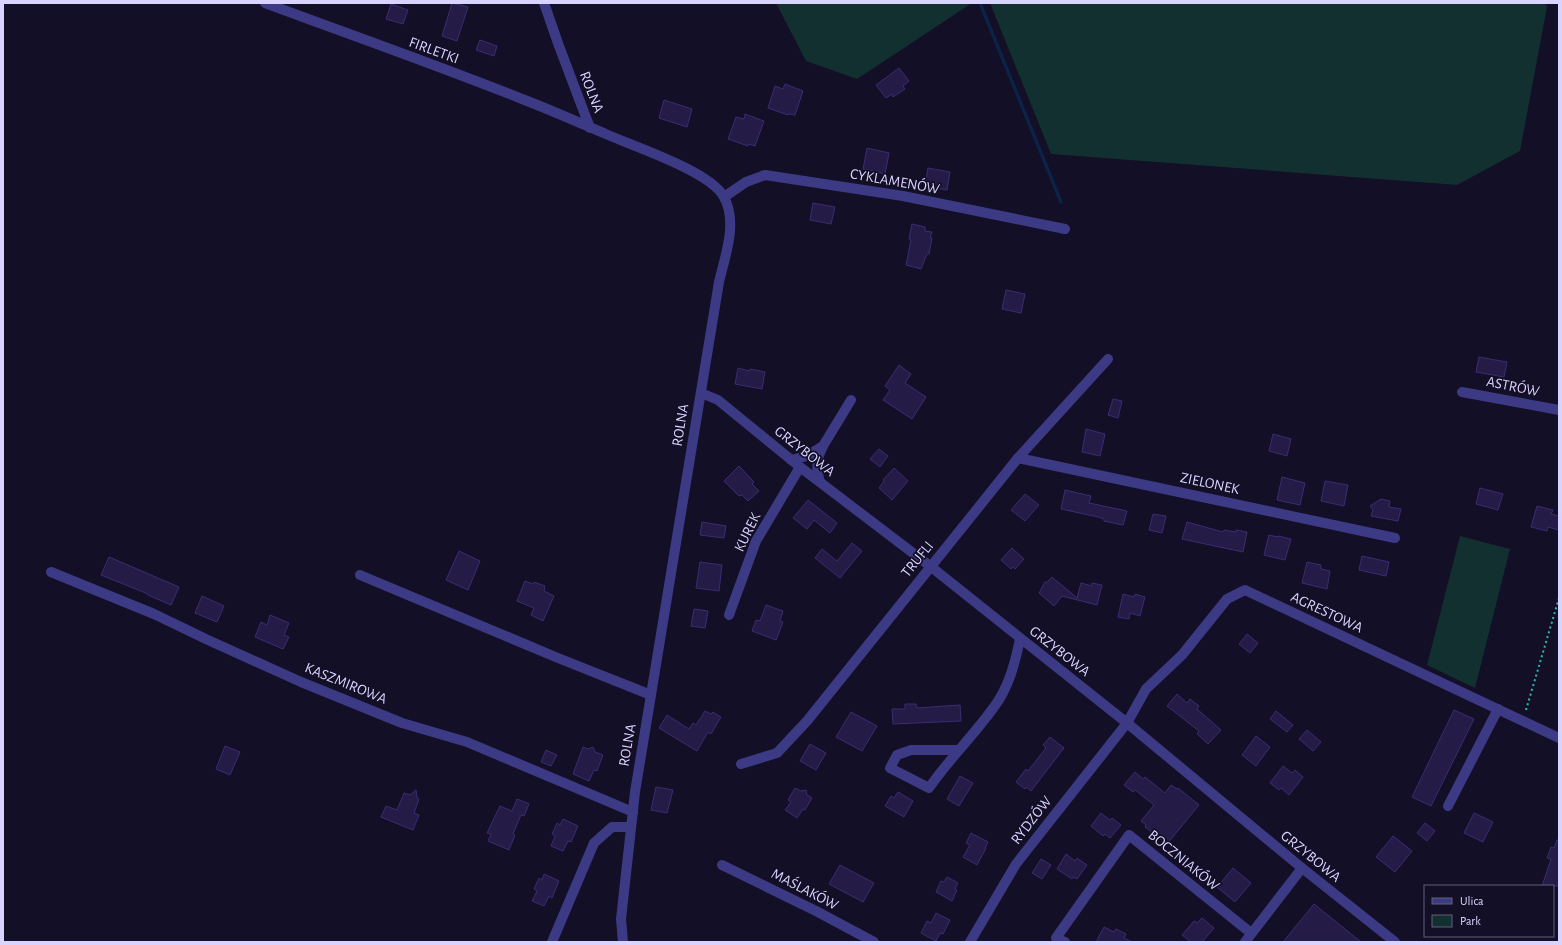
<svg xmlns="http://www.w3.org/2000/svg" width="1562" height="945" viewBox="0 0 1562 945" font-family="'Alegreya Sans',sans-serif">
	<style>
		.green { fill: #12302f }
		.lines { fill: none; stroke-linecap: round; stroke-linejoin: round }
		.stream { stroke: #0c2248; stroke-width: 3.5 }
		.building { fill: #241b47; stroke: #3b2d73 }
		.path { stroke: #2fb8b0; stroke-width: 2; stroke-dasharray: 2 3; stroke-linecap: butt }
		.minor { stroke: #3d3a85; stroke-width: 10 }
		.labels { text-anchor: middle; stroke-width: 3.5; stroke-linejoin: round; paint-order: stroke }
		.street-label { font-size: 15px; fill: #d9d4ff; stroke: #130f26 }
	</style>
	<rect width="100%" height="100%" fill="#130f26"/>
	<!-- green -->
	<g class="green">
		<polygon points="776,3 972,3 857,79 806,61"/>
		<polygon points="990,3 1545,3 1547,7 1520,151 1457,185 1051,154"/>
		<polygon points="1460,536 1510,549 1475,688 1427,665"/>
	</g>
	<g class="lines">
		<!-- stream -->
		<polyline class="stream" points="980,3 1061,202"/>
	</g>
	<!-- building -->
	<g class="building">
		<polygon points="452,3 468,7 457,41 442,36"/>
		<polygon points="391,4 408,10 403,24 386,19"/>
		<polygon points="480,40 497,46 494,56 476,50"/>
		<polygon points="899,68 909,81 903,86 905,89 893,97 892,94 886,98 876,85"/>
		<polygon points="785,84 803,91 795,115 789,114 788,115 768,108 775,86 783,89"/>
		<polygon points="664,100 692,109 687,127 659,118"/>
		<polygon points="745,114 764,121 755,146 749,144 748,146 728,139 736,117 744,119"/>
		<polygon points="867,148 889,153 885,174 863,169"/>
		<polygon points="928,168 950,172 947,190 925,186"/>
		<polygon points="813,203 835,207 831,224 810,220"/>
		<polygon points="912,224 925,227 925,231 932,232 930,238 932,238 929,254 927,254 921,269 906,265 911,240 909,239"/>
		<polygon points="1006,290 1025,294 1021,313 1002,309"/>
		<polygon points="1479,357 1507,362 1504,377 1476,372"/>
		<polygon points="899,365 911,374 905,383 926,397 912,419 883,400 890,390 885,386"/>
		<polygon points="738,368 749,371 750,369 765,372 762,389 735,384"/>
		<polygon points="1113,399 1122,401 1118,418 1108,415"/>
		<polygon points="1086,429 1105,434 1100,456 1082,452"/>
		<polygon points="1273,434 1291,439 1287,456 1269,451"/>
		<polygon points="879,449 888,456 880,467 870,459"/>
		<polygon points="739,466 754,482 752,484 759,491 748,501 742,495 739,496 724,481"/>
		<polygon points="894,468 908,481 892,500 879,488 884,481 883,480"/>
		<polygon points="1282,477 1305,483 1300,505 1277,500"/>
		<polygon points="1325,481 1348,485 1344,506 1321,501"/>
		<polygon points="1480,488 1503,494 1498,510 1476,504"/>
		<polygon points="1065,490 1091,496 1089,503 1127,511 1123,525 1104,521 1104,519 1098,517 1061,509"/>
		<polygon points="1025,494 1039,505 1025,521 1011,510"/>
		<polygon points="1381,499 1390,501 1389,507 1401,509 1398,521 1371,516 1373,510 1370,506"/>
		<polygon points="808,500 837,523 830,533 814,520 807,529 793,518"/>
		<polygon points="1537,506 1553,510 1551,514 1559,516 1559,530 1548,527 1547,531 1531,527"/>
		<polygon points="1153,514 1166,516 1162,533 1149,530"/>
		<polygon points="702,522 726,526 724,538 700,535"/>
		<polygon points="1187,522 1223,532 1224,530 1236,532 1236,530 1247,532 1243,552 1182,539"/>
		<polygon points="1269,535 1278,537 1278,536 1291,539 1285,560 1264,555"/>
		<polygon points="852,543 862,551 840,578 815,558 822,549 837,561"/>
		<polygon points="1012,548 1024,559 1015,569 1013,567 1011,569 1001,560"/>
		<polygon points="459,551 480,561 468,590 446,580"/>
		<polygon points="1362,556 1389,562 1386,576 1359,570"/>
		<polygon points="109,557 179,587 171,605 148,595 148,594 101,575"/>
		<polygon points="700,562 722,565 719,591 696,588"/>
		<polygon points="1307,562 1321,565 1321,569 1330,571 1327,589 1302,583"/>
		<polygon points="1052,577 1077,598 1081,583 1092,586 1092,583 1102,585 1097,605 1062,596 1054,606 1039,593 1045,582 1047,582"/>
		<polygon points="525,581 533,584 534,582 545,586 544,591 554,596 543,621 531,615 534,608 517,601"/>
		<polygon points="1123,594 1134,597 1135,594 1145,597 1140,616 1130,613 1129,619 1118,617"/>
		<polygon points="202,596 224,606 217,622 195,613"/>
		<polygon points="766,605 783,611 780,621 783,622 776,640 752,631 756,620 760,621"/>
		<polygon points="694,609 708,611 705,628 691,626"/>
		<polygon points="270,615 289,623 284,635 289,637 283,649 255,637 261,622 267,625"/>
		<polygon points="1247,634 1258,643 1250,653 1239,644"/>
		<polygon points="1177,694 1187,703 1190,699 1199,706 1197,709 1221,730 1208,744 1197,734 1199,731 1167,706"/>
		<polygon points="905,704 916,704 917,708 960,705 961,721 893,724 892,709 905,709"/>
		<polygon points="1454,710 1474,719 1431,806 1412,797"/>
		<polygon points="705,711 711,714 713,712 721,717 711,734 708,732 697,751 659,728 667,715 689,729 693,723 696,725"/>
		<polygon points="1276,711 1293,725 1287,732 1270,719"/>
		<polygon points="851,712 877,726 862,751 836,737"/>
		<polygon points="1307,730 1321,742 1313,751 1299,739"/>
		<polygon points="1256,736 1270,747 1256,766 1242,755"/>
		<polygon points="1050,737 1064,748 1031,791 1026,787 1025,789 1016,782 1026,769 1028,771 1046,748 1043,745"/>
		<polygon points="810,744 826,753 816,770 800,761"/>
		<polygon points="225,746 240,752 230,775 216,769"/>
		<polygon points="583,747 588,749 593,747 595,752 603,755 597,771 594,770 589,781 573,774"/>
		<polygon points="546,750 557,755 551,766 541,762"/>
		<polygon points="1283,766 1292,773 1295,770 1303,777 1289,795 1281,788 1279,790 1270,783"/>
		<polygon points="1135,772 1143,779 1145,777 1165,793 1171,785 1177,789 1178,788 1199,805 1167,844 1145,827 1146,825 1141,821 1154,805 1135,790 1133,792 1124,785"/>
		<polygon points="960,776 973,783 959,806 947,799"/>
		<polygon points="656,787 673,790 667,813 651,810"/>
		<polygon points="795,788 801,791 806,790 807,795 812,798 805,810 803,809 797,818 785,810 791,802 788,800"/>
		<polygon points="416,790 417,798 419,799 414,813 419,815 413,830 381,817 386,806 397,810 404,793 410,795"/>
		<polygon points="898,792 913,801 904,817 885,806 891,796 894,798"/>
		<polygon points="517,799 529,804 524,816 521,815 513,834 515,835 509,850 488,841 491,834 487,833 500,806 512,811"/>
		<polygon points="1101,813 1110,820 1112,818 1121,825 1110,838 1105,834 1103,836 1091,826"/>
		<polygon points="1474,813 1493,822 1483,842 1464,833"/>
		<polygon points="563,819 578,826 571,842 568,841 563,851 551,846 555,836 552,834 557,823 560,825"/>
		<polygon points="1425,823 1435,831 1427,841 1417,833"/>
		<polygon points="971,833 988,842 985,848 986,848 977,865 963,857 970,845 966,843"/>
		<polygon points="1393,836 1412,851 1395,872 1376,857"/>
		<polygon points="1557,840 1559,840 1559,886 1542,886 1551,859 1547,858 1551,847 1554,848"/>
		<polygon points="1066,854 1075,861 1077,858 1087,865 1077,879 1073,877 1072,879 1057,869"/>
		<polygon points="1041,859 1051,865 1042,879 1032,873"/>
		<polygon points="840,865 874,883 863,902 829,884"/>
		<polygon points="1233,868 1251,883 1235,902 1217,887"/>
		<polygon points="544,874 559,881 552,898 549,896 544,906 532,901 537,891 534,889 539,878 542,880"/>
		<polygon points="947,877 958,883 955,889 957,890 952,901 936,892 941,881 944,882"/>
		<polygon points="1314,904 1361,942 1283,942"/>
		<polygon points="936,913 950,920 943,934 940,933 936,941 921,933 927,921 931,923"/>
		<polygon points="1202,918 1214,928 1202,942 1191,942 1182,935 1194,921 1197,923"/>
		<polygon points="1104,927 1114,932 1116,929 1126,934 1124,938 1132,942 1096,942"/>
	</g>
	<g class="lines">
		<!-- path -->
		<polyline class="path" points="1526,710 1559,598"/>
		<!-- minor -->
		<g class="minor">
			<path d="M265,3C351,35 437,65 522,99C551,110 580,123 608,135C636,147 711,172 724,197C738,223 725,256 719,282L635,792L621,919L623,942"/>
			<polyline points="544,3 559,46 590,128"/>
			<polyline points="724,197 746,182 765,175 903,196 1065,229"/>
			<polyline points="1462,392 1559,410"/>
			<polyline points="701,393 718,400 800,467 930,566 1127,723 1302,868 1395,942"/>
			<polyline points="1018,458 1395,538"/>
			<polyline points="791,460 807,456 823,446 851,400"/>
			<path d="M820,482C816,468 816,460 823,446"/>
			<polyline points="51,572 154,614 208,640 301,682 402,723 467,742 633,812"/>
			<polyline points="360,575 558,658 651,695"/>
			<polyline points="729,615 756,541 800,467"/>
			<path d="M958,750H911L897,755L890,768L929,788C949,759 974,735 994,707C1009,687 1015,663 1020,639"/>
			<polyline points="741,764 777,753 807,721 1018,458 1108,359"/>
			<polyline points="1448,806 1498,709"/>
			<polyline points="722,865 816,911 874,942"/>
			<polyline points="552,942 594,843 612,827 631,827"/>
			<polyline points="970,942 1016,864 1127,723 1146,689 1182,655 1227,599 1245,590 1559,738"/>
			<polyline points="1065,942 1056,938 1129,835 1251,933"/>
			<polyline points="1245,942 1302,868"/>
		</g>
	</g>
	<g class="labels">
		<!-- street labels -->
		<g class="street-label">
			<text transform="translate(434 50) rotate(20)" y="5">FIRLETKI</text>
			<text transform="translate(592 92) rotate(69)" y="5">ROLNA</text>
			<text transform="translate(895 181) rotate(10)" y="5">CYKLAMENÓW</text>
			<text transform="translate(1513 386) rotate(11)" y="5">ASTRÓW</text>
			<text transform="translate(680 425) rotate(-81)" y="5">ROLNA</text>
			<text transform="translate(805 451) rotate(38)" y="5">GRZYBOWA</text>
			<text transform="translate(1210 483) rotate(12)" y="5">ZIELONEK</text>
			<text transform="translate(747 532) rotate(-64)" y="5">KUREK</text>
			<text transform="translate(917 559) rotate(-51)" y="5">TRUFLI</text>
			<text transform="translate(1327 612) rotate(25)" y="5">AGRESTOWA</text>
			<text transform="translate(1060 651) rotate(38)" y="5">GRZYBOWA</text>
			<text transform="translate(346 683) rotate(22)" y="5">KASZMIROWA</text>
			<text transform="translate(627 745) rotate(-80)" y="5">ROLNA</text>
			<text transform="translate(1031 820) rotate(-52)" y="5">RYDZÓW</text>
			<text transform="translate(1311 856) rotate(39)" y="5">GRZYBOWA</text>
			<text transform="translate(1184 860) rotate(39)" y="5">BOCZNIAKÓW</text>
			<text transform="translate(805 889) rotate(27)" y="5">MAŚLAKÓW</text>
		</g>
	</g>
	<!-- border -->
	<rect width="1562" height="945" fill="none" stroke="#d9d4ff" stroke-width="8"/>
	<!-- legend -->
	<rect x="1424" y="885" width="130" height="52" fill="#130f26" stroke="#625e7d"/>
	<rect x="1432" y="898" width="20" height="6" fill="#3d3a85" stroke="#625e7d"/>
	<text x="1460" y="905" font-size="12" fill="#d9d4ff">Ulica</text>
	<rect x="1432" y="915" width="20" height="12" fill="#12302f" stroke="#625e7d"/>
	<text x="1460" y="925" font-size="12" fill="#d9d4ff">Park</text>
</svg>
